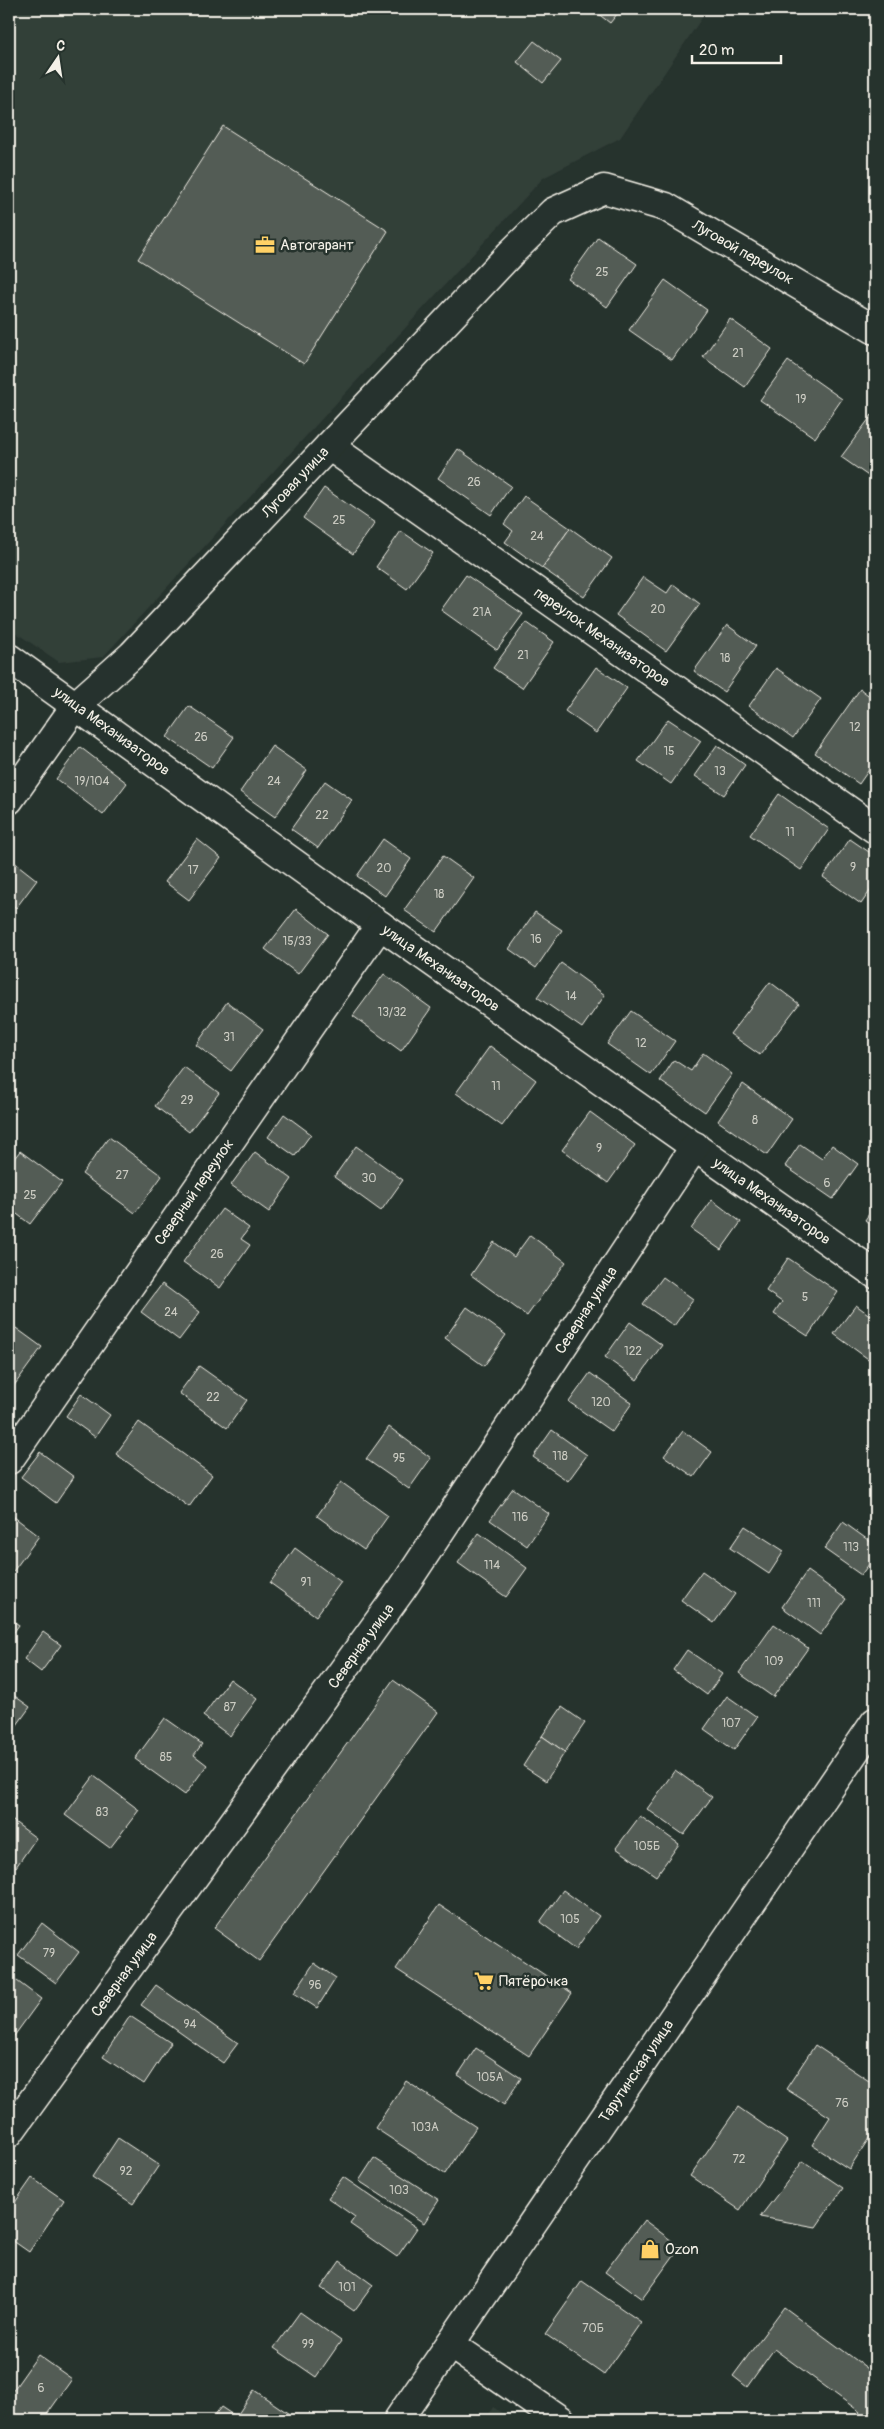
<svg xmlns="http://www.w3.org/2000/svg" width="884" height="2429" viewBox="0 0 884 2429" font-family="Pangolin,sans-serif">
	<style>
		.built { fill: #333f39 }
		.building { fill: #525c55; stroke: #f4f1e8 }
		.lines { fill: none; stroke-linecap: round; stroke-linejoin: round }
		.minor-casing { stroke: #f4f1e8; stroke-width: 31 }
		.major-casing { stroke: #f4f1e8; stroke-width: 31 }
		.minor { stroke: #26332d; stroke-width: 28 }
		.major { stroke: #26332d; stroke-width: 28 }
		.labels { text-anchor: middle; stroke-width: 5; stroke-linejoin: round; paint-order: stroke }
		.number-label { font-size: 12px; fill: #ccccc3 }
		.poi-label { font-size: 15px; fill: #f4f1e8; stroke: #26332d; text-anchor: start }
		.street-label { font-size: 15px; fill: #f4f1e8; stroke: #26332d }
	</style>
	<rect width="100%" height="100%" fill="#26332d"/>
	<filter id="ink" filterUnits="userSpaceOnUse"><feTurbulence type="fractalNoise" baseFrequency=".02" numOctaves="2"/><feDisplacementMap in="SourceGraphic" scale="10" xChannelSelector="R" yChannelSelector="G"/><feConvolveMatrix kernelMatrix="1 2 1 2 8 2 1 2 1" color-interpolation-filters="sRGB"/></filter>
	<g filter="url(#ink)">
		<!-- built -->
		<g class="built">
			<polygon points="9,9 708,9 620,138 543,178 103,657 59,662 9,628"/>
			<polygon points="493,2407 512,2420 486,2420"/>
		</g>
		<!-- building -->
		<g class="building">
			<polygon points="592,9 621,9 610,23"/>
			<polygon points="534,41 561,61 543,83 517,62"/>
			<polygon points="223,126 388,231 304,364 138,259"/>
			<polygon points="598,237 637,264 607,307 568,279"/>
			<polygon points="665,280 707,310 672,360 629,330"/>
			<polygon points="730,319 772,349 745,387 703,357"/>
			<polygon points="788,361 842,399 815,438 760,400"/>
			<polygon points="872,415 875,417 874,480 841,457"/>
			<polygon points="458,449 511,486 491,515 438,478"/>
			<polygon points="324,488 375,523 353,554 303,518"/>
			<polygon points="524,496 570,528 542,568 505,542 513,531 504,524"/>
			<polygon points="570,528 612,558 584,597 542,568"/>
			<polygon points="401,531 433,553 407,589 376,567"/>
			<polygon points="466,575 523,614 497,650 441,610"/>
			<polygon points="643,577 667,593 673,584 700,604 666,651 616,615"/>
			<polygon points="526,622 554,642 522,688 493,668"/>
			<polygon points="727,625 756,646 724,692 694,671"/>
			<polygon points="596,667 627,688 596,733 565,711"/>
			<polygon points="776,668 821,699 793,738 749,706"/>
			<polygon points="860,689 875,700 875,761 859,784 815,753"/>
			<polygon points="189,706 234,737 212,768 167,737"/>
			<polygon points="668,719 701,741 671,784 638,761"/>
			<polygon points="717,745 745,765 724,795 695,776"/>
			<polygon points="272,746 307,770 275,817 240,792"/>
			<polygon points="80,747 127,783 103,815 56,779"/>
			<polygon points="325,781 352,800 318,848 291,829"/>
			<polygon points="779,794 829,829 801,870 750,835"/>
			<polygon points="197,839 221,858 189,900 165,882"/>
			<polygon points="383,839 411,859 385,896 357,876"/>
			<polygon points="850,839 875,856 875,884 861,904 823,877"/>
			<polygon points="443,856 474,878 436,932 404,910"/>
			<polygon points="9,858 37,880 16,908 9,902"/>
			<polygon points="296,909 328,934 298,974 265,949"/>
			<polygon points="535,912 562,930 536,968 509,949"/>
			<polygon points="561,963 605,995 582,1028 537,997"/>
			<polygon points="384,974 431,1008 401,1051 353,1016"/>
			<polygon points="770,982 799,1004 760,1055 730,1034"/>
			<polygon points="227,1002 263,1029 231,1071 196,1045"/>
			<polygon points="631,1011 675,1041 651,1075 607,1044"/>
			<polygon points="490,1046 536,1080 502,1126 456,1093"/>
			<polygon points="703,1053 732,1074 705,1112 660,1081 674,1060 691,1071"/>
			<polygon points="184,1067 219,1093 189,1132 155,1106"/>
			<polygon points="743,1084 792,1119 767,1155 718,1121"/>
			<polygon points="590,1112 635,1145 608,1183 562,1150"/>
			<polygon points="284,1114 311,1134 295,1156 268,1137"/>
			<polygon points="109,1137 162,1176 135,1213 82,1174"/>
			<polygon points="800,1144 822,1159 832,1145 858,1164 833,1199 785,1166"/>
			<polygon points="356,1146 403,1180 381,1211 334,1177"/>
			<polygon points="20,1151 62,1182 30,1224 9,1208 9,1165"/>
			<polygon points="255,1152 292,1179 269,1212 231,1185"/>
			<polygon points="712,1200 741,1222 721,1250 691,1229"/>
			<polygon points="875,1205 875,1227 865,1220"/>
			<polygon points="222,1209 249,1228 241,1239 250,1245 220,1288 183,1262"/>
			<polygon points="530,1235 566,1262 527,1316 471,1275 494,1242 514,1257"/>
			<polygon points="788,1258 838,1292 808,1336 774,1314 782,1302 766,1291"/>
			<polygon points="663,1277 693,1299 674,1326 643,1304"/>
			<polygon points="162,1284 200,1312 179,1340 141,1312"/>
			<polygon points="856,1305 875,1319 875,1364 834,1334"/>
			<polygon points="467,1307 506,1335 484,1366 445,1338"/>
			<polygon points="630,1322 662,1345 637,1380 605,1357"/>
			<polygon points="9,1323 42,1347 13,1387 9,1384"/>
			<polygon points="199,1366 247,1400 227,1428 179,1393"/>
			<polygon points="590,1373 632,1403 612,1432 569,1402"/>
			<polygon points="81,1394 110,1415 95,1437 66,1416"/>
			<polygon points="139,1422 212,1475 189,1507 116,1454"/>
			<polygon points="389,1427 431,1458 409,1489 366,1459"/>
			<polygon points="552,1430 587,1455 568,1481 533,1457"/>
			<polygon points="683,1431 712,1452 694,1477 664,1456"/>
			<polygon points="40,1452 74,1477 56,1503 21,1477"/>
			<polygon points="341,1482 388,1516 364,1550 317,1516"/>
			<polygon points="513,1488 549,1514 527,1546 490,1520"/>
			<polygon points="9,1513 39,1536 9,1577"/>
			<polygon points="843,1522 875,1545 875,1556 861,1575 824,1549"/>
			<polygon points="745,1526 784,1551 769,1574 730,1548"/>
			<polygon points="479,1533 527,1568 506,1597 458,1563"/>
			<polygon points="295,1548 341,1582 316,1616 270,1583"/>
			<polygon points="702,1571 735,1594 714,1623 681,1600"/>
			<polygon points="807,1571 846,1599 820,1635 782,1607"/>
			<polygon points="9,1618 19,1625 9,1639"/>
			<polygon points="774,1624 808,1648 773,1697 739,1673"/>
			<polygon points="43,1632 61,1645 41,1672 24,1659"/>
			<polygon points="687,1650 722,1674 707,1695 673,1670"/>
			<polygon points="230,1679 257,1699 230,1736 203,1716"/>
			<polygon points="393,1680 438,1712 259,1961 214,1928"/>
			<polygon points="9,1692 30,1707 9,1736"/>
			<polygon points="727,1696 757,1717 734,1750 704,1729"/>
			<polygon points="562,1707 585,1723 565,1752 542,1736"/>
			<polygon points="165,1718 202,1744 194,1755 207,1765 185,1795 135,1759"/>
			<polygon points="542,1736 565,1752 546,1781 523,1766"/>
			<polygon points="675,1770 712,1797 684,1835 647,1809"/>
			<polygon points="94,1776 139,1810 110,1848 65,1815"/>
			<polygon points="640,1816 679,1844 656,1876 616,1848"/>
			<polygon points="9,1818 36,1838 16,1867 9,1861"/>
			<polygon points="563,1890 599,1916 576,1949 540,1922"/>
			<polygon points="439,1905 572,1993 529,2056 396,1969"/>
			<polygon points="42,1923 79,1952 56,1983 18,1955"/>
			<polygon points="314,1963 336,1978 317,2008 294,1993"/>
			<polygon points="9,1975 41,1999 9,2043"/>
			<polygon points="156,1985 238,2043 223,2063 141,2005"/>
			<polygon points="130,2016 171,2043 144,2084 103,2057"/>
			<polygon points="815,2045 875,2085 875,2129 849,2169 812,2145 830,2117 786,2089"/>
			<polygon points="476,2048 521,2078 504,2105 458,2075"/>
			<polygon points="406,2081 476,2127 445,2174 375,2128"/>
			<polygon points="738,2107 787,2141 740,2210 690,2176"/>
			<polygon points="118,2138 159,2165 133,2204 92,2177"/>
			<polygon points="374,2158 439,2200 424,2223 359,2181"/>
			<polygon points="803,2161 843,2188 816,2227 760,2217"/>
			<polygon points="343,2177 417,2228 397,2257 350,2224 355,2217 328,2198"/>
			<polygon points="32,2178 64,2200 29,2252 9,2238 9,2211"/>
			<polygon points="644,2220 680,2247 642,2299 605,2272"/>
			<polygon points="340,2261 373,2285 354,2311 321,2288"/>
			<polygon points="582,2281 641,2322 604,2375 545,2334"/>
			<polygon points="784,2307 875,2374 875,2413 870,2420 854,2420 860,2412 774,2349 747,2387 733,2376"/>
			<polygon points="300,2312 341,2341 316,2377 274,2348"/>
			<polygon points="38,2355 72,2379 43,2420 23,2420 9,2410 9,2396"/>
			<polygon points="254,2390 295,2418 293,2420 211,2420 221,2407 236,2417"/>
		</g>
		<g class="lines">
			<defs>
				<g id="minor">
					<polyline points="329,446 875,829"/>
					<polyline points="9,658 380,925 875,1274"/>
					<polyline points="9,800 76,705 132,655 510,254 553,212 604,189 666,207 875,330"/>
					<polyline points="9,1460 380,925"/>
					<polyline points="9,2133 402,1589 695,1146"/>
					<polyline points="450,2344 560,2420"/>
				</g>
				<polyline id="major" points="398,2420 875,1722"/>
			</defs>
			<!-- minor casing -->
			<use href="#minor" class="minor-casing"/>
			<!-- major casing -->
			<use href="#major" class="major-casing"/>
			<!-- minor -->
			<use href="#minor" class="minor"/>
			<!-- major -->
			<use href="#major" class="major"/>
		</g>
	</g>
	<!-- icons -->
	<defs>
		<symbol id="office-bare" viewBox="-9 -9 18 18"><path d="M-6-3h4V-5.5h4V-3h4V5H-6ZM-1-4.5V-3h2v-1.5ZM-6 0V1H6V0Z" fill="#ffd166" stroke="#26332d" stroke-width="2.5" paint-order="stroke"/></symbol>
		<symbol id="supermarket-bare" viewBox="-9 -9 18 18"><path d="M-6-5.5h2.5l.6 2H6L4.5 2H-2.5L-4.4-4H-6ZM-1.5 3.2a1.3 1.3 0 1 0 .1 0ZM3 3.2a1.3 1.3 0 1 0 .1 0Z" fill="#ffd166" stroke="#26332d" stroke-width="2.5" paint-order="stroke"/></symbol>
		<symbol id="shop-bare" viewBox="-9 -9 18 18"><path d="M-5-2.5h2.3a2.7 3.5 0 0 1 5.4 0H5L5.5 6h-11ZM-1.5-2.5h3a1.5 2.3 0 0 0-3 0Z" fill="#ffd166" stroke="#26332d" stroke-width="2.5" paint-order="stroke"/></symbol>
	</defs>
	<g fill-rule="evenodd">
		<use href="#office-bare" x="251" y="231" width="28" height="28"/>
		<use href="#supermarket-bare" x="470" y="1967" width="28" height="28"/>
		<use href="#shop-bare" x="636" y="2235" width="28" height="28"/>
	</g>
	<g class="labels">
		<!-- number labels -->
		<g class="number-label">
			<text x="602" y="276">25</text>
			<text x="738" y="357">21</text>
			<text x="801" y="403">19</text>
			<text x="474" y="486">26</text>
			<text x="339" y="524">25</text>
			<text x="537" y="540">24</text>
			<text x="658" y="613">20</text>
			<text x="482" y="616">21А</text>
			<text x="523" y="659">21</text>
			<text x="725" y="662">18</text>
			<text x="855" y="731">12</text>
			<text x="201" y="741">26</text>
			<text x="669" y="755">15</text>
			<text x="720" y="775">13</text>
			<text x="92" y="785">19/104</text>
			<text x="274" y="785">24</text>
			<text x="322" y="819">22</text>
			<text x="790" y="836">11</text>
			<text x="853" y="871">9</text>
			<text x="384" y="872">20</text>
			<text x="193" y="874">17</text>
			<text x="439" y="898">18</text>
			<text x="536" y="943">16</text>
			<text x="297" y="945">15/33</text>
			<text x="571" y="1000">14</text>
			<text x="392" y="1016">13/32</text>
			<text x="229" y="1041">31</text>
			<text x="641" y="1047">12</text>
			<text x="496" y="1090">11</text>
			<text x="187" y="1104">29</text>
			<text x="755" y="1124">8</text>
			<text x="599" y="1152">9</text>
			<text x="122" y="1179">27</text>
			<text x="369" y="1182">30</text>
			<text x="827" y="1187">6</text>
			<text x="30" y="1199">25</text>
			<text x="217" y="1258">26</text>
			<text x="805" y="1301">5</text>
			<text x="171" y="1316">24</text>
			<text x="633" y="1355">122</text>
			<text x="213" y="1401">22</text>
			<text x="601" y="1406">120</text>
			<text x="560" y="1460">118</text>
			<text x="399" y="1462">95</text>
			<text x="520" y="1521">116</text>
			<text x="851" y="1551">113</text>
			<text x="492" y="1569">114</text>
			<text x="306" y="1586">91</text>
			<text x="814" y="1607">111</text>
			<text x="774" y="1665">109</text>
			<text x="230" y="1711">87</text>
			<text x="731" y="1727">107</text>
			<text x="166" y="1761">85</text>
			<text x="102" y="1816">83</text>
			<text x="647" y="1850">105Б</text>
			<text x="570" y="1923">105</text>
			<text x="49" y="1957">79</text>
			<text x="315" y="1989">96</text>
			<text x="190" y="2028">94</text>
			<text x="490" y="2081">105А</text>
			<text x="842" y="2107">76</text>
			<text x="425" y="2131">103А</text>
			<text x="739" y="2163">72</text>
			<text x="126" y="2175">92</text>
			<text x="399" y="2194">103</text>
			<text x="347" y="2291">101</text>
			<text x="593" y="2332">70Б</text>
			<text x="308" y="2348">99</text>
			<text x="41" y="2392">6</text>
		</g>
		<!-- poi labels -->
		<g class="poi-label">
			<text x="280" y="250">Автогарант</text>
			<text x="499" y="1986">Пятёрочка</text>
			<text x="665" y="2254">Ozon</text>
		</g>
		<!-- street labels -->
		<g class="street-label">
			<text transform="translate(743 252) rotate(30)" y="5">Луговой переулок</text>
			<text transform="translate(295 482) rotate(-47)" y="5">Луговая улица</text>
			<text transform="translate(602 637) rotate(35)" y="5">переулок Механизаторов</text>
			<text transform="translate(112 731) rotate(36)" y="5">улица Механизаторов</text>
			<text transform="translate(441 968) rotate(35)" y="5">улица Механизаторов</text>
			<text transform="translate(194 1192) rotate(-55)" y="5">Северный переулок</text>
			<text transform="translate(772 1201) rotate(35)" y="5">улица Механизаторов</text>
			<text transform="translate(586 1310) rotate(-57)" y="5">Северная улица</text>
			<text transform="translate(361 1646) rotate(-54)" y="5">Северная улица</text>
			<text transform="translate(124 1974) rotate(-54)" y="5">Северная улица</text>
			<text transform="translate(636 2071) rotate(-56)" y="5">Тарутинская улица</text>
		</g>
	</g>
	<!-- margin -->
	<rect width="884" height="2429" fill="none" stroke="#26332d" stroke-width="30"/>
	<rect x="15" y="15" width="854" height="2399" fill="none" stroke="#f4f1e8" stroke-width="2" filter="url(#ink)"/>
	<!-- north arrow -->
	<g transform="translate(58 58) rotate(13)" stroke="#26332d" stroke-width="4" paint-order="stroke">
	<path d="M0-4L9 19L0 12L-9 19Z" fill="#f4f1e8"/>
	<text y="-8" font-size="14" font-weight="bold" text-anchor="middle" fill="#f4f1e8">С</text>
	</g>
	<!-- scale -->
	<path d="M692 55v8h89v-8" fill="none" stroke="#f4f1e8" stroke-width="2.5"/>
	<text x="699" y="55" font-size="15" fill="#f4f1e8" stroke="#26332d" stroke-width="4" paint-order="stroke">20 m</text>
</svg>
